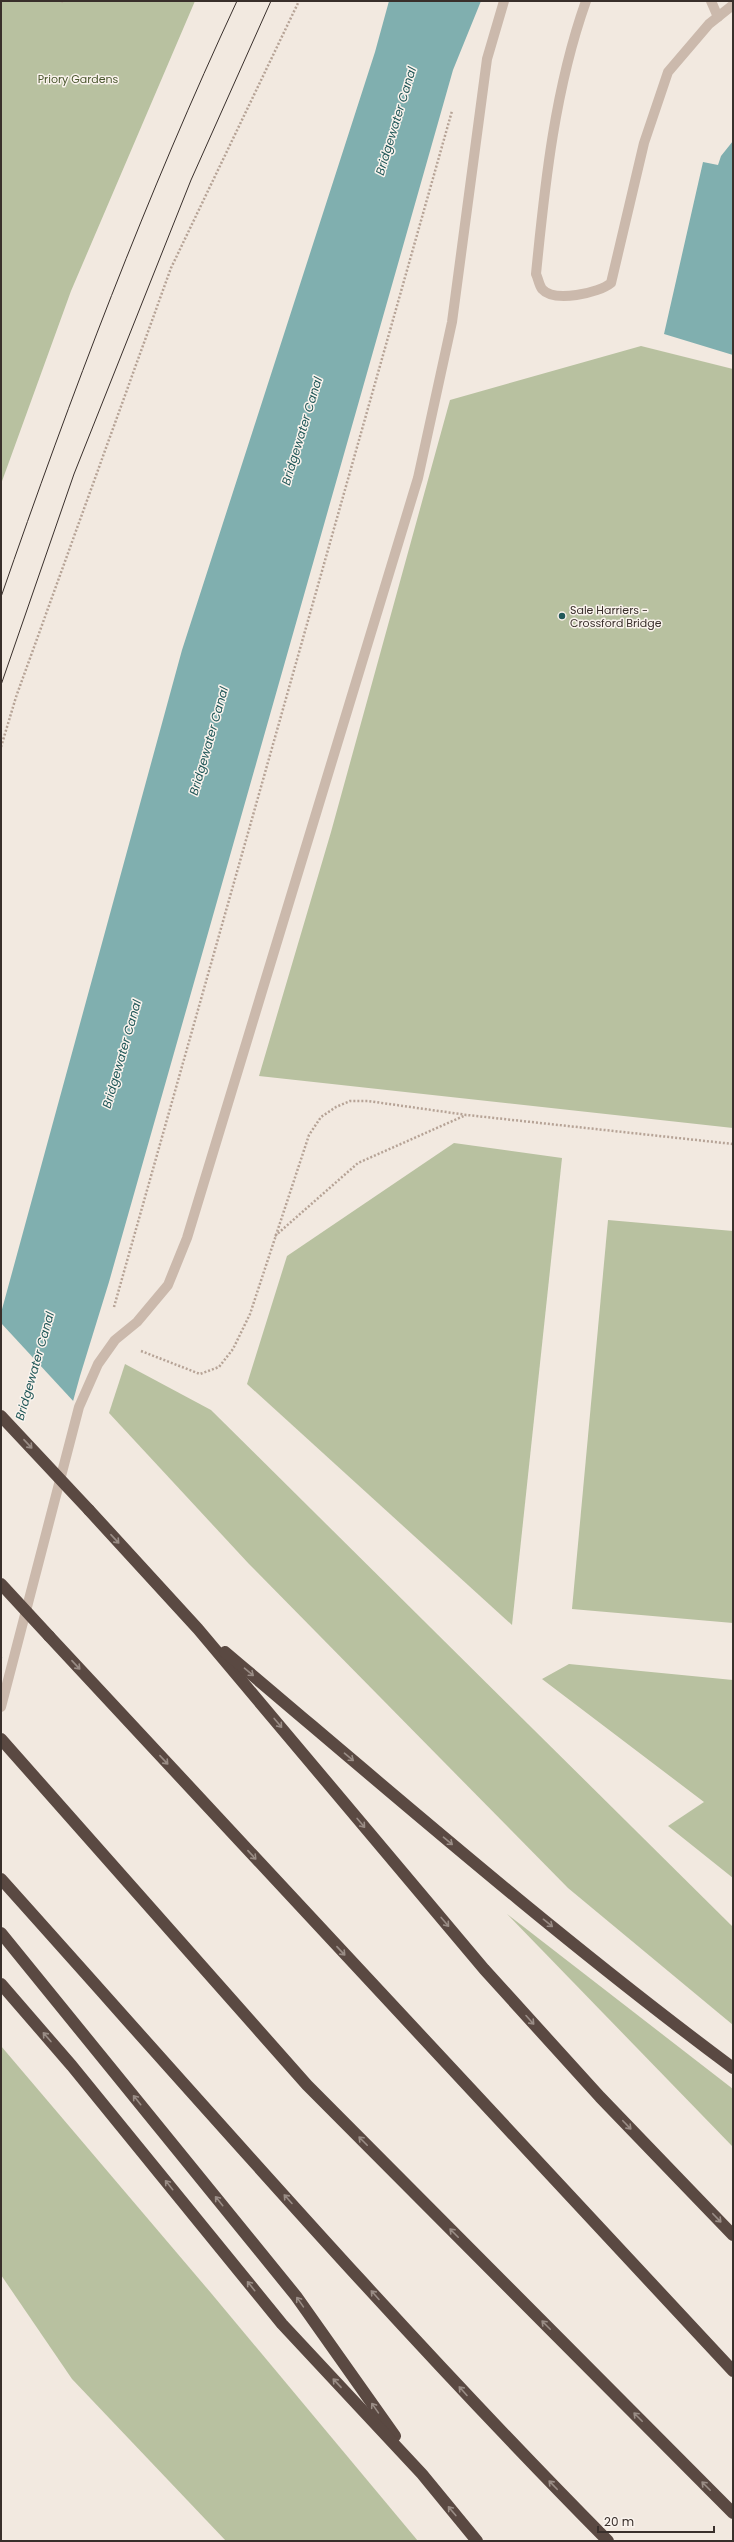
<svg xmlns="http://www.w3.org/2000/svg" width="734" height="2542" viewBox="0 0 734 2542" font-family="Poppins,sans-serif">
	<style>
		.green { fill: #b8c1a0 }
		.water { fill: #80afaf }
		.pier { fill: #f2e9e0 }
		.lines { fill: none; stroke-linecap: round; stroke-linejoin: round }
		.path { stroke: #b6a396; stroke-width: 2.5; stroke-dasharray: 2 2; stroke-linecap: butt }
		.lane { stroke: #cbb9ac; stroke-width: 10 }
		.highway { stroke: #5a4942; stroke-width: 12 }
		.tram { stroke: #392f2b; stroke-width: 1 }
		.highway-bridge { stroke: #5a4942; stroke-width: 12 }
		.oneway { stroke: #9a8d86 }
		.poi-dot { fill: #215859; stroke: #faf3ed; stroke-width: 1.5 }
		.labels { text-anchor: middle; stroke-width: 3; stroke-linejoin: round; paint-order: stroke }
		.park-label { font-size: 11px; fill: #4a572f; stroke: #faf3ed }
		.poi-label { font-size: 11px; fill: #392f2b; stroke: #faf3ed; text-anchor: start }
		.water-label { font-size: 12px; font-style: italic; fill: #215859; stroke: #faf3ed }
	</style>
	<rect width="100%" height="100%" fill="#f2e9e0"/>
	<!-- green -->
	<g class="green">
		<polygon points="1,1 195,1 71,291 1,484"/>
		<polygon points="641,346 733,369 733,1128 259,1076 331,832 450,400"/>
		<polygon points="454,1143 562,1158 512,1625 247,1384 287,1256"/>
		<polygon points="608,1220 733,1231 733,1623 572,1609"/>
		<polygon points="125,1364 211,1410 733,1927 733,2025 568,1888 249,1564 109,1413"/>
		<polygon points="569,1664 733,1680 733,1878 668,1826 704,1802 542,1679"/>
		<polygon points="507,1914 733,2089 733,2147"/>
		<polygon points="1,2046 211,2293 418,2541 226,2541 72,2379 1,2275"/>
	</g>
	<!-- water -->
	<g class="water">
		<polygon points="389,1 481,1 453,70 109,1282 80,1376 1,1662 1,1313 182,650 375,52"/>
		<polygon points="733,141 733,355 664,334 703,162 718,165 721,156"/>
	</g>
	<!-- pier -->
	<polygon class="pier" points="1,1323 75,1403 4,1659 1,1656"/>
	<g class="lines">
		<!-- path -->
		<g class="path">
			<polyline points="62,1 63,2"/>
			<polyline points="1,747 16,697 171,268 299,1"/>
			<polyline points="275,1236 358,1163 466,1115"/>
			<polyline points="114,1307 452,111"/>
			<polyline points="141,1351 200,1374 219,1367 233,1349 250,1314 309,1135 321,1117 336,1107 350,1101 368,1101 467,1115 733,1144"/>
		</g>
		<!-- lane -->
		<g class="lane">
			<path d="M586,1C555,88 545,182 536,274C538,278 539,285 542,289C554,303 599,293 611,283L644,143L668,72L709,24L733,5"/>
			<polyline points="711,1 718,17"/>
			<polyline points="1,1707 79,1407 98,1364 115,1340 137,1322 168,1285 187,1238 418,478 452,322 487,59 504,1"/>
		</g>
		<!-- highway -->
		<g class="highway">
			<polyline points="89,1510 198,1629 484,1969 600,2097 733,2235"/>
			<polyline points="49,1636 733,2371"/>
			<path d="M225,1652C392,1793 557,1937 733,2068"/>
			<polyline points="1,1739 307,2085 733,2513"/>
			<path d="M1,1879C201,2102 397,2328 608,2541"/>
			<polyline points="1,1933 296,2296 395,2436"/>
			<polyline points="1,1984 72,2066 282,2324 422,2474 477,2541"/>
		</g>
		<!-- tram -->
		<g class="tram">
			<path d="M1,597C71,395 147,194 237,1"/>
			<polyline points="1,685 74,474 191,180 271,1"/>
		</g>
		<!-- highway-bridge -->
		<g class="highway-bridge">
			<polyline points="1,1416 89,1510"/>
			<polyline points="1,1584 49,1636"/>
		</g>
	</g>
	<!-- one-way arrows -->
	<defs><path id="oneway-shaft" d="M-6 0H5M1.5-3L5.5 0L1.5 3" fill="none" stroke-width="1.6" stroke-linecap="round" stroke-linejoin="round"/></defs>
	<g class="oneway">
		<use href="#oneway-shaft" transform="translate(28 1444) rotate(47)"/>
		<use href="#oneway-shaft" transform="translate(115 1539) rotate(47)"/>
		<use href="#oneway-shaft" transform="translate(76 1665) rotate(47)"/>
		<use href="#oneway-shaft" transform="translate(249 1672) rotate(40)"/>
		<use href="#oneway-shaft" transform="translate(278 1723) rotate(50)"/>
		<use href="#oneway-shaft" transform="translate(349 1757) rotate(40)"/>
		<use href="#oneway-shaft" transform="translate(164 1760) rotate(47)"/>
		<use href="#oneway-shaft" transform="translate(361 1823) rotate(50)"/>
		<use href="#oneway-shaft" transform="translate(448 1841) rotate(40)"/>
		<use href="#oneway-shaft" transform="translate(252 1855) rotate(47)"/>
		<use href="#oneway-shaft" transform="translate(445 1922) rotate(50)"/>
		<use href="#oneway-shaft" transform="translate(548 1923) rotate(39)"/>
		<use href="#oneway-shaft" transform="translate(341 1951) rotate(47)"/>
		<use href="#oneway-shaft" transform="translate(530 2020) rotate(48)"/>
		<use href="#oneway-shaft" transform="translate(47 2037) rotate(-131)"/>
		<use href="#oneway-shaft" transform="translate(137 2100) rotate(-129)"/>
		<use href="#oneway-shaft" transform="translate(627 2125) rotate(46)"/>
		<use href="#oneway-shaft" transform="translate(363 2141) rotate(-135)"/>
		<use href="#oneway-shaft" transform="translate(169 2185) rotate(-129)"/>
		<use href="#oneway-shaft" transform="translate(288 2199) rotate(-132)"/>
		<use href="#oneway-shaft" transform="translate(219 2201) rotate(-129)"/>
		<use href="#oneway-shaft" transform="translate(717 2218) rotate(46)"/>
		<use href="#oneway-shaft" transform="translate(454 2233) rotate(-135)"/>
		<use href="#oneway-shaft" transform="translate(251 2286) rotate(-129)"/>
		<use href="#oneway-shaft" transform="translate(375 2295) rotate(-132)"/>
		<use href="#oneway-shaft" transform="translate(300 2302) rotate(-125)"/>
		<use href="#oneway-shaft" transform="translate(546 2325) rotate(-135)"/>
		<use href="#oneway-shaft" transform="translate(337 2383) rotate(-133)"/>
		<use href="#oneway-shaft" transform="translate(463 2391) rotate(-132)"/>
		<use href="#oneway-shaft" transform="translate(375 2408) rotate(-125)"/>
		<use href="#oneway-shaft" transform="translate(638 2417) rotate(-135)"/>
		<use href="#oneway-shaft" transform="translate(553 2485) rotate(-134)"/>
		<use href="#oneway-shaft" transform="translate(706 2486) rotate(-135)"/>
		<use href="#oneway-shaft" transform="translate(452 2511) rotate(-130)"/>
	</g>
	<!-- markers -->
	<circle class="poi-dot" cx="562" cy="616" r="4"/>
	<g class="labels">
		<!-- park labels -->
		<g class="park-label">
			<text x="78" y="83">Priory Gardens</text>
		</g>
		<!-- poi labels -->
		<g class="poi-label">
			<text x="570" y="614">Sale Harriers -<tspan x="570" dy="13">Crossford Bridge</tspan></text>
		</g>
		<!-- water labels -->
		<g class="water-label">
			<text transform="translate(396 121) rotate(-73)" y="4">Bridgewater Canal</text>
			<text transform="translate(302 431) rotate(-73)" y="4">Bridgewater Canal</text>
			<text transform="translate(209 741) rotate(-74)" y="4">Bridgewater Canal</text>
			<text transform="translate(122 1054) rotate(-74)" y="4">Bridgewater Canal</text>
			<text transform="translate(35 1366) rotate(-74)" y="4">Bridgewater Canal</text>
		</g>
	</g>
	<!-- border -->
	<rect width="734" height="2542" fill="none" stroke="#392f2b" stroke-width="4"/>
	<!-- scale -->
	<path d="M598 2526v6h116v-6" fill="none" stroke="#392f2b" stroke-width="2"/>
	<text x="604" y="2526" font-size="12" fill="#392f2b" stroke="#faf3ed" stroke-width="3" paint-order="stroke">20 m</text>
</svg>
